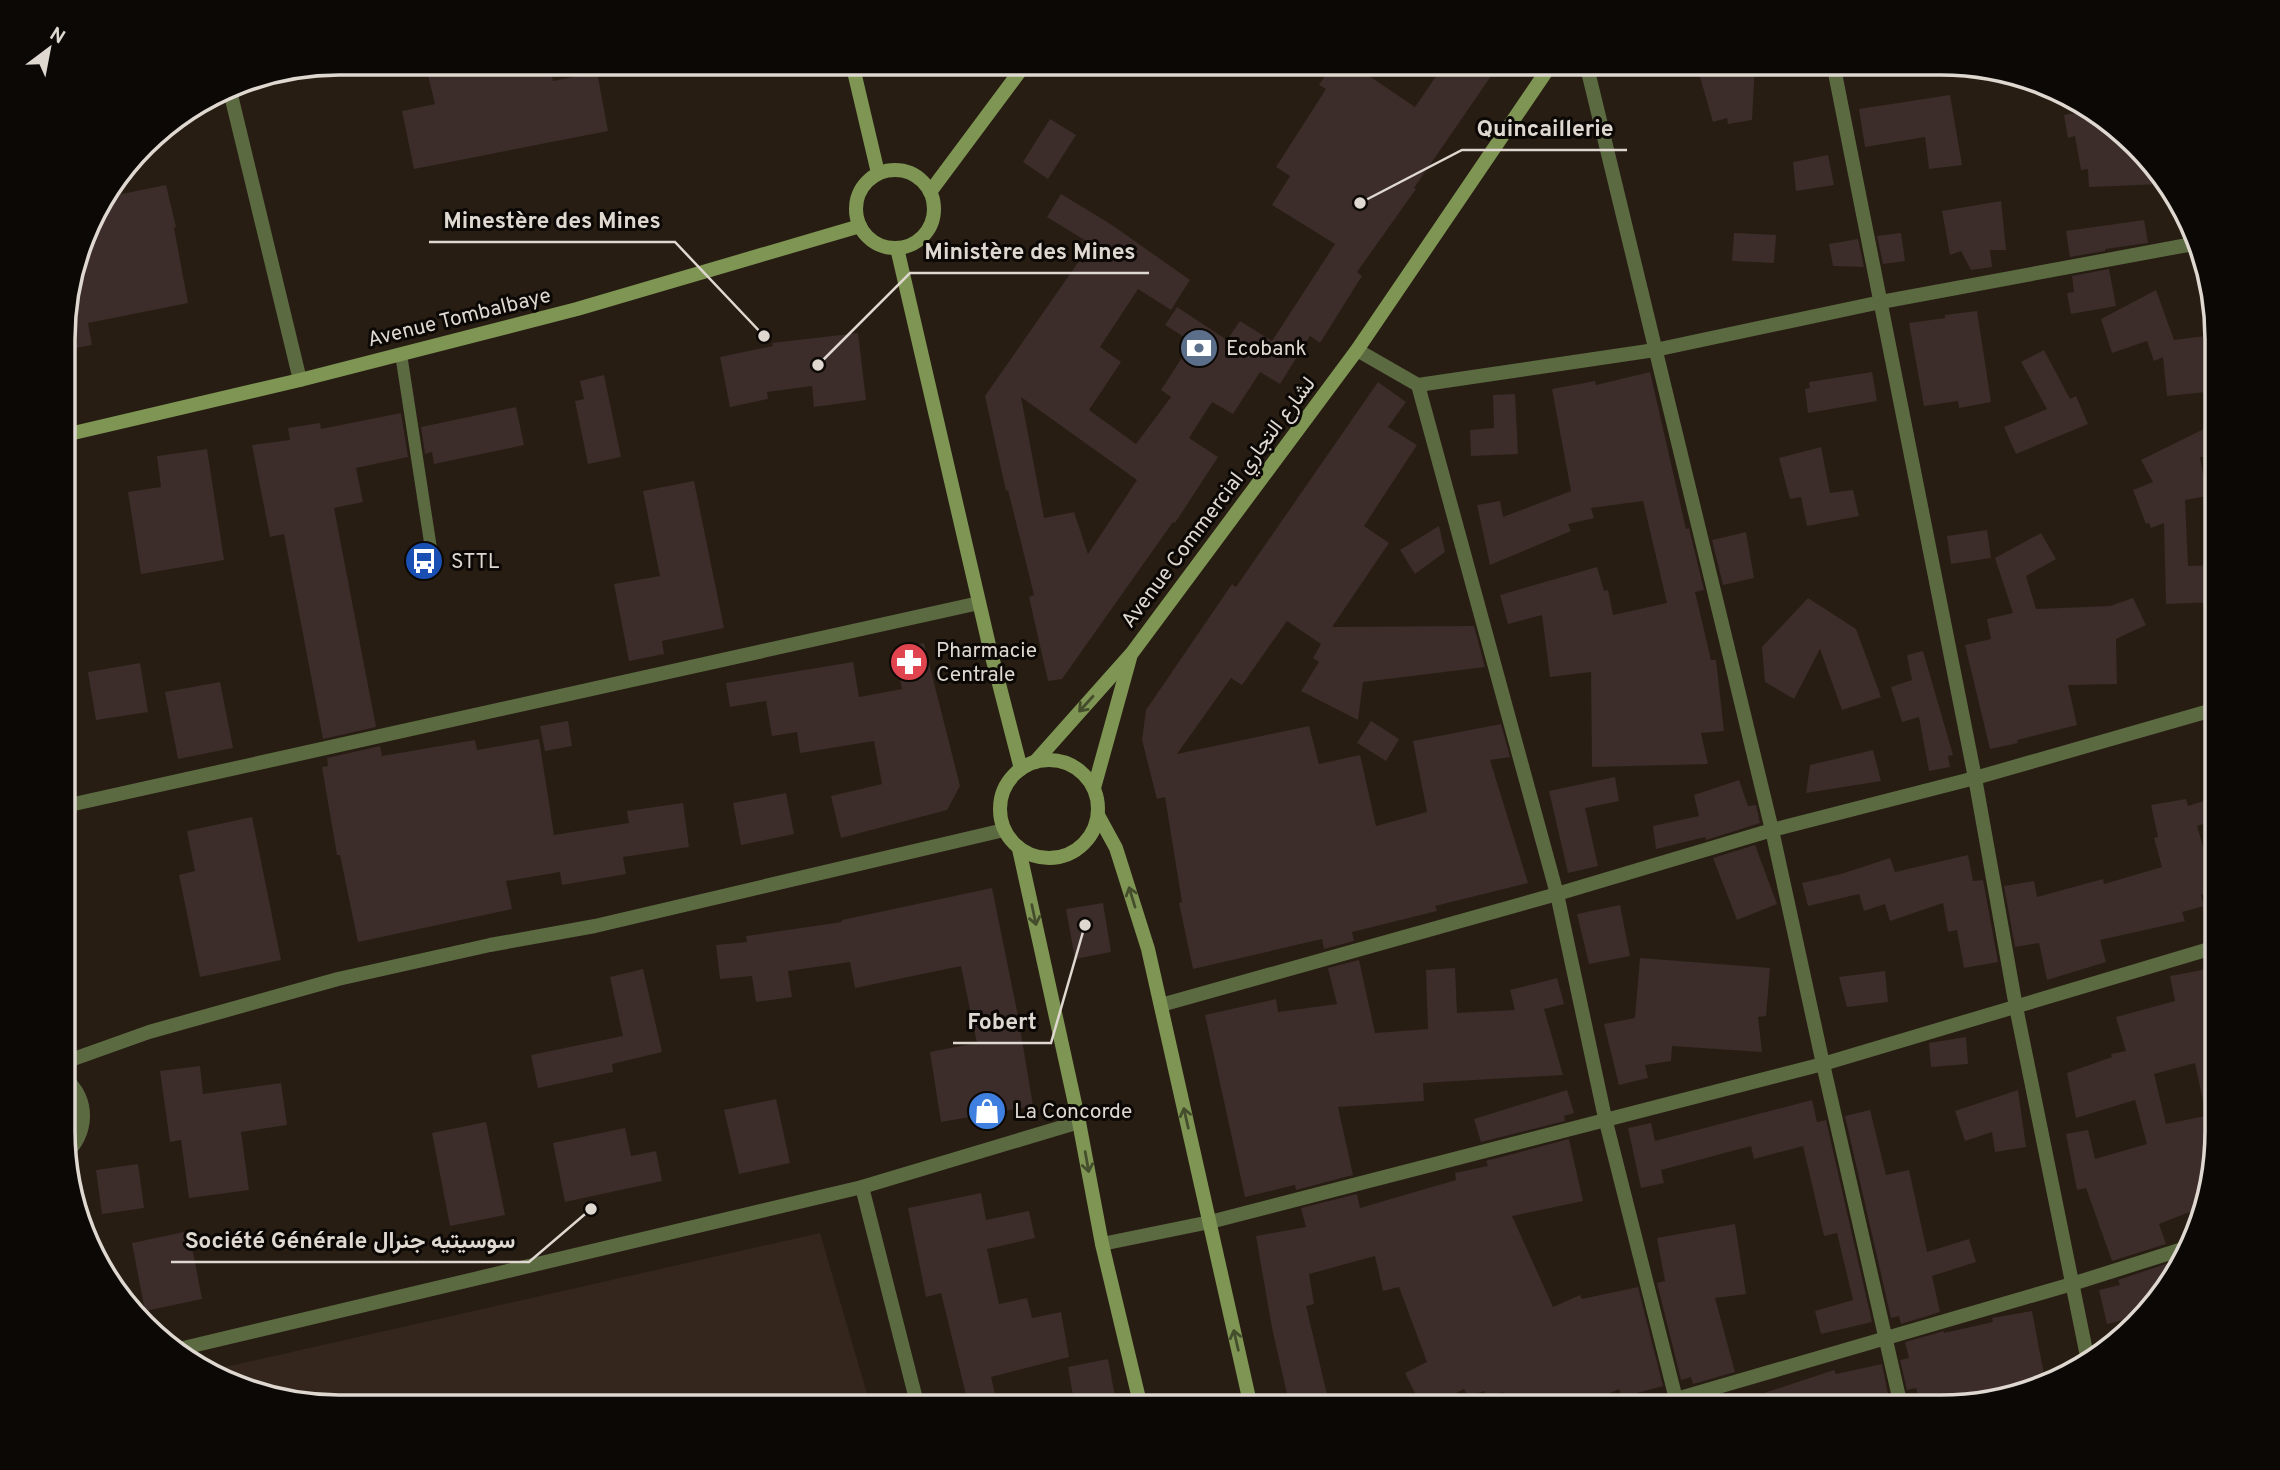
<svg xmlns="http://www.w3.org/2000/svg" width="2280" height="1470" viewBox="0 0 2280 1470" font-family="Overpass,Vazirmatn,sans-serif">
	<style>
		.commercial { fill: #34261c }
		.building { fill: #3c2c2a; fill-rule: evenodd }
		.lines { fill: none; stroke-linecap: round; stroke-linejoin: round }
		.lane { stroke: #5c6a42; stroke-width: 12 }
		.street { stroke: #5c6a42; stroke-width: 14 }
		.secondary { stroke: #7e9553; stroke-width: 14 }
		.oneway { stroke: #454e2c }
		.labels { text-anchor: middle; stroke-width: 6; stroke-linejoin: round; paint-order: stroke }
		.street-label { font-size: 21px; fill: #dfd8d1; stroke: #0c0805 }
		.poi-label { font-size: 21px; fill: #dfd8d1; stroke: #0c0805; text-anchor: start }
		.rim { fill: none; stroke: #dfd8d1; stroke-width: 3.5 }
		.leader { fill: none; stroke: #dfd8d1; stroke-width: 2.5 }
		.callout-dot { fill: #dfd8d1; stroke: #0c0805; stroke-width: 2.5 }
		.callout-label { font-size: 23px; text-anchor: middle; font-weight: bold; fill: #dfd8d1; stroke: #0c0805; stroke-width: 6; stroke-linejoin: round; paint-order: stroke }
	</style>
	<rect width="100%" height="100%" fill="#271d13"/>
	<!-- commercial -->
	<polygon class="commercial" points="820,1233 871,1407 339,1407 251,1392 207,1371"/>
	<!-- building -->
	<g class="building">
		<polygon points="425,63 549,63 553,81 597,72 608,131 414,169 402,111 435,104"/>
		<path d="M1333,63H1350L1415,107L1445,63H1500L1414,188L1416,189L1357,272L1362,276L1320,343L1310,336L1280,384L1260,372L1233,414L1212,402L1189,438L1218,457L1175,523L1173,522L1062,679L1048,681L1029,597L1034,595L1008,490L1006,491L985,396L1091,244L1047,217L1061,194L1112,225L1190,280L1171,310L1138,289L1100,347L1121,362L1089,410L1136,444L1171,397L1161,390L1192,342L1165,325L1177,307L1227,340L1240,321L1272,341L1335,244L1272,205L1290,176L1276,167L1326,89L1319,85ZM1021,397L1137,480L1088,554L1074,512L1044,518Z"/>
		<polygon points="1696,63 1755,63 1752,120 1728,124 1727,118 1713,122"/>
		<polygon points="1950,95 1962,165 1929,169 1925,137 1865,147 1859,109"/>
		<polygon points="2094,110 2100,116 2164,184 2089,187 2088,169 2081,170 2075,136 2068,138 2064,115"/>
		<polygon points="1050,119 1076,135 1048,179 1023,162"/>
		<polygon points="1828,155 1834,185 1796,191 1793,162"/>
		<polygon points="166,185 176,227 174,228 188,303 88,323 92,345 65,350 65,304 92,217 107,197"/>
		<polygon points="2001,201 2006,250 1990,250 1992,267 1971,270 1961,251 1950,255 1942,211"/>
		<polygon points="2144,220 2148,243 2105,249 2105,251 2070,257 2066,231"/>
		<polygon points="1734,233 1776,235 1774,263 1732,261"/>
		<polygon points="1901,233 1905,261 1883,264 1877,236"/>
		<polygon points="1858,239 1864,267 1833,266 1829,244"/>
		<polygon points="2109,269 2116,306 2071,314 2067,293 2074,292 2072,276"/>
		<polygon points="2156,290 2174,340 2213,335 2216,355 2216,391 2167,396 2163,357 2154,361 2147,341 2112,353 2101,319"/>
		<polygon points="1977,311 1991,402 1959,408 1958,401 1924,406 1909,323 1945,318 1945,315"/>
		<polygon points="858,333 866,400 814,407 812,386 767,392 768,399 730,407 720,357 773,346 772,343"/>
		<polygon points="2044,350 2070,399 2076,396 2088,424 2016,454 2004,427 2047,409 2021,362"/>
		<polygon points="1650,372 1686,529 1689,528 1704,590 1695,592 1711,660 1716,660 1724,731 1701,733 1708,764 1592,767 1591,672 1550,677 1542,615 1508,624 1500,595 1597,567 1604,591 1608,590 1613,615 1667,603 1643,501 1591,508 1594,518 1568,524 1571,531 1490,565 1477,505 1500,501 1503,517 1571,491 1552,389 1595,381 1596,385"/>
		<polygon points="1872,372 1877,401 1808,413 1805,389 1810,388 1809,382"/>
		<polygon points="604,375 621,457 588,464 575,401 584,399 580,381"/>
		<polygon points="1378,382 1406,402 1388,427 1417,445 1364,526 1389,543 1332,627 1474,626 1485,667 1363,682 1358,720 1301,691 1319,662 1313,658 1321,644 1287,621 1242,685 1231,678 1177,754 1309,726 1319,764 1360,755 1376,826 1427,812 1413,741 1501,724 1510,757 1490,760 1528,883 1435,906 1437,911 1352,932 1354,941 1324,949 1322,939 1193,969 1179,903 1182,902 1165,797 1157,799 1142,740 1146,710 1232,584 1236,587"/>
		<polygon points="1515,394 1518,454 1471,456 1470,430 1494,428 1493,395"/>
		<polygon points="516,407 524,445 434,464 432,452 425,454 421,427"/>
		<polygon points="401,413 408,457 356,468 363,502 334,508 376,727 323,739 284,534 270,537 252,445 290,440 288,428 320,423 321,429"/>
		<polygon points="2216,423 2216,457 2200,457 2207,496 2185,500 2188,566 2216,565 2216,602 2166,604 2164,523 2151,528 2149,523 2146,524 2133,490 2153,482 2141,460"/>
		<polygon points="1821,447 1830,493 1853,490 1859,516 1807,526 1801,497 1790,499 1779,458"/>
		<polygon points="207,449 224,560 141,574 128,492 161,487 157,456"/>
		<polygon points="694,481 724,628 662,641 664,654 629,661 614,584 660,576 643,491"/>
		<polygon points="1439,526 1445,552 1415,574 1400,550"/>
		<polygon points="1987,530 1991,558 1951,564 1947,536"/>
		<polygon points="1746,532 1754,578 1723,585 1712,540"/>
		<polygon points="2041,533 2056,559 2026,576 2036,609 2110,606 2133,598 2146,625 2116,639 2117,684 2068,685 2077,725 2017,740 2018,743 1990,749 1965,645 1991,639 1987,619 2013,613 1995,558"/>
		<polygon points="1808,598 1856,629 1881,697 1842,710 1820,649 1794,699 1765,682 1762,647"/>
		<polygon points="924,643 960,786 947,810 841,838 831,796 882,784 874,741 800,753 797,732 772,736 766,701 730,707 726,683 853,662 859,697 902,689 895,659 895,649"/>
		<polygon points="1923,651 1953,755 1948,756 1950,767 1929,771 1919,717 1902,722 1891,687 1912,680 1907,655"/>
		<polygon points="140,663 148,712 96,720 88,672"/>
		<polygon points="220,682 233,748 178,759 165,692"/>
		<polygon points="568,721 572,746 545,751 540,726"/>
		<polygon points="1371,721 1399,739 1386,761 1357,743"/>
		<polygon points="539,739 554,835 629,823 627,811 683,803 689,847 623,857 626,874 562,885 560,872 506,881 512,909 358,942 340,855 337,855 322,767 328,766 327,758 380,746 382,756 475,740 477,750"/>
		<polygon points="1873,750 1881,781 1806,793 1810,765"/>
		<polygon points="1615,777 1619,801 1585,808 1598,866 1568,873 1549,791"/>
		<polygon points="1739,780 1748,806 1756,805 1760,823 1706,840 1705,837 1656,849 1653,826 1699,816 1694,795"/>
		<polygon points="786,793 794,834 741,845 733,803"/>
		<polygon points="2216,797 2216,820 2197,826 2216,891 2201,895 2204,906 2182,912 2185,921 2100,940 2106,962 2047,980 2039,943 2015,947 2004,886 2034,881 2037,897 2103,879 2104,884 2162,867 2154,838 2158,837 2151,805 2186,799 2188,806"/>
		<polygon points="252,817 281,960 200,977 179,875 195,871 187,831"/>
		<polygon points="1755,845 1777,904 1737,920 1713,858"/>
		<polygon points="1968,855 1973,881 1983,880 1998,962 1964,968 1957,930 1948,932 1943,903 1890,921 1885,904 1864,911 1859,894 1808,906 1802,883 1841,874 1890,858 1895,872"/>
		<polygon points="992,888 1018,1016 1033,1106 941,1122 930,1052 977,1043 961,966 855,988 850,962 788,971 792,997 756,1002 752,976 720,979 716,945 747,942 746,936 842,922 842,920"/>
		<polygon points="1103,903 1111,952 1075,959 1066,909"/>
		<polygon points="1620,905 1630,956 1589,964 1577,914"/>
		<polygon points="1640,958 1770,968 1766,1016 1758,1017 1762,1052 1672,1046 1671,1061 1645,1065 1648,1078 1619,1085 1604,1024 1635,1018"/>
		<polygon points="1359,960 1375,1033 1428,1029 1426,970 1455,968 1457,1013 1515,1010 1510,990 1557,978 1564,1004 1544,1009 1563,1075 1423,1083 1424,1101 1338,1107 1353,1175 1296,1190 1295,1185 1245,1197 1205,1015 1276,999 1278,1012 1337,1004 1328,968"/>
		<path d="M2213,968L2216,986V1149L2205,1206L2159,1224L2166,1244L2112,1261L2086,1188L2077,1190L2066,1134L2088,1130L2095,1159L2147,1144L2135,1100L2076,1118L2067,1073L2112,1057L2111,1054L2126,1051L2116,1017L2175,1001L2170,976ZM2195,1063L2206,1116L2210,1115L2166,1124L2154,1074Z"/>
		<polygon points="643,969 662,1052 612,1064 613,1072 538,1088 531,1055 623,1036 610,977"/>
		<polygon points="1885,971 1888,1002 1847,1007 1839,977"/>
		<polygon points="1966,1037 1968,1064 1931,1067 1929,1043"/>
		<polygon points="200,1066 203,1094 281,1083 287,1125 241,1132 249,1190 189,1198 181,1140 170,1142 160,1071"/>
		<polygon points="1567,1090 1574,1113 1564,1116 1565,1121 1481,1142 1474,1119"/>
		<polygon points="2018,1090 2026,1147 1995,1152 1992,1132 1965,1141 1955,1111"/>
		<polygon points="776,1099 790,1163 739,1174 724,1110"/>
		<polygon points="1812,1100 1817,1122 1826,1120 1872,1322 1821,1334 1815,1311 1853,1300 1837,1233 1824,1236 1803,1146 1754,1159 1751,1146 1661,1170 1664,1183 1641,1188 1628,1128 1651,1123 1655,1141"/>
		<polygon points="1870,1110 1886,1175 1909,1170 1927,1252 1969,1239 1976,1262 1932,1276 1940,1312 1901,1324 1899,1316 1891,1318 1845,1116"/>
		<polygon points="486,1122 505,1215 450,1226 432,1133"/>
		<polygon points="625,1128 631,1156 656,1151 662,1181 565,1202 553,1143"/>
		<polygon points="1569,1139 1583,1201 1512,1216 1553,1307 1580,1295 1582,1299 1638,1287 1663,1386 1622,1397 1619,1389 1579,1407 1508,1407 1503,1392 1487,1399 1484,1391 1468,1397 1464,1389 1429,1407 1422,1407 1405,1373 1427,1362 1399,1287 1383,1291 1375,1256 1309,1274 1314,1304 1306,1306 1330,1407 1290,1407 1272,1328 1256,1236 1306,1227 1301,1208 1357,1194 1360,1208 1456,1180 1455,1173 1488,1166 1486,1161"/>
		<polygon points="138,1164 144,1208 102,1214 96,1170"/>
		<polygon points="981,1193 986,1220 1029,1211 1035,1238 987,1249 999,1304 1027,1298 1032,1318 1061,1312 1069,1357 991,1377 998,1407 969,1407 941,1293 926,1297 908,1208"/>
		<polygon points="1735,1224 1746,1294 1715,1298 1735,1372 1693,1384 1691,1377 1681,1380 1657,1283 1665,1281 1657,1238"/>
		<polygon points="189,1231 202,1299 145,1311 132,1243"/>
		<polygon points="2172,1262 2176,1274 2171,1284 2136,1317 2107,1324 2099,1290 2120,1285 2118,1280"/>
		<polygon points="2032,1311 2045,1380 1959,1406 1921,1406 1916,1388 1907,1390 1900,1360 1909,1358 1905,1342 1944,1331 1944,1333 1993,1322 1992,1318"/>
		<polygon points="1108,1359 1117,1407 1075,1407 1068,1367"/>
		<polygon points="1882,1364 1888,1394 1834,1406 1738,1407 1737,1402 1834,1370 1836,1374"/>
	</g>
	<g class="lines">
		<!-- lane -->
		<polyline class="lane" points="401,354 434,568"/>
		<!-- street -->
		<g class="street">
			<polyline points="1586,63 1772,830 1823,1064 1901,1406"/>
			<polyline points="1833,63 1975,778 2016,1007 2088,1361"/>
			<polyline points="229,87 300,380"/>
			<polyline points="1357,350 1418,385 1655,350 1881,302 2193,244"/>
			<polyline points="1418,385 1557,894 1605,1118 1678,1407"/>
			<polyline points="65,806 979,603"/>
			<polyline points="1161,1005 1557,894 1772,830 1975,778 2216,709"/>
			<polyline points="65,1062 149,1032 338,979 490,945 595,926 1004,830"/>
			<path d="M65,1079C90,1098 88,1135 65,1154"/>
			<polyline points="862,1187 918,1407"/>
			<polyline points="1102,1244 1210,1222 1823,1064 2216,947"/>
			<polyline points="175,1350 862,1187 1079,1122"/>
			<polyline points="1649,1407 2072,1284 2189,1247"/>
		</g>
		<!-- secondary -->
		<g class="secondary">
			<polyline points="852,63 878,173"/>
			<circle cx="895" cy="209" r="39"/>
			<polyline points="930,192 1026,63"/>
			<polyline points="897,248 989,645 1021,769"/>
			<polyline points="65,435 300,380 577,309 860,226"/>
			<circle cx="1049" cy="809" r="49"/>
			<polyline points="1035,762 1132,653 1357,350 1552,63"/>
			<polyline points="1094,788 1130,658"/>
			<polyline points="1098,815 1116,848 1148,949 1251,1407"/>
			<polyline points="1019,849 1079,1122 1102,1244 1141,1407"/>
		</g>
	</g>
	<!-- one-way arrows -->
	<defs><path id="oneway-shaft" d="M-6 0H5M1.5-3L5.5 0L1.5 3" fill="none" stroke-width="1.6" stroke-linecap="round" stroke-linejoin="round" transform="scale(1.75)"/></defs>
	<g class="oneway">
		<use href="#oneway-shaft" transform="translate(1086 704) rotate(132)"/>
		<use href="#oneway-shaft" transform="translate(1132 897) rotate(-107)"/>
		<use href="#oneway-shaft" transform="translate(1034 915) rotate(78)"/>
		<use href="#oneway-shaft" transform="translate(1186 1118) rotate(-103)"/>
		<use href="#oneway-shaft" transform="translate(1087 1162) rotate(80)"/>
		<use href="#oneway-shaft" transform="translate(1236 1340) rotate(-103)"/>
	</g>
	<!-- icons -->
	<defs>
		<symbol id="bank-disc" viewBox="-11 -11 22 22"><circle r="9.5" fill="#5c6f8a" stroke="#0c0805"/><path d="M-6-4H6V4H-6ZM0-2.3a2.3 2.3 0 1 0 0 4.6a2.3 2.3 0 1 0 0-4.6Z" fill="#fff"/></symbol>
		<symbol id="bus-disc" viewBox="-11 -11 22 22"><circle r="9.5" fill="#1a4fb4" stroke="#0c0805"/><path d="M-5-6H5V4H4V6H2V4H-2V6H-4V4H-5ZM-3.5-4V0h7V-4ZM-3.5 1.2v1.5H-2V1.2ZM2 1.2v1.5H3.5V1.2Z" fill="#fff"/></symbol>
		<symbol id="pharmacy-disc" viewBox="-11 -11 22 22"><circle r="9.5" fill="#e0444e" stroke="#0c0805"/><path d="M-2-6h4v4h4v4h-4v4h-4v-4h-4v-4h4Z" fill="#fff"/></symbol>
		<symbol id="shop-disc" viewBox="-11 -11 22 22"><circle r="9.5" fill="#3f7fe0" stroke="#0c0805"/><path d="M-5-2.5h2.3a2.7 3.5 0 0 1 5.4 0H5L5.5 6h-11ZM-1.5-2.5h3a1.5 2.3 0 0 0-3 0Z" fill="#fff"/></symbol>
	</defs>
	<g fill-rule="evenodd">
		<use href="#bank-disc" x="1177" y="326" width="44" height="44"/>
		<use href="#bus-disc" x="402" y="539" width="44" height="44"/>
		<use href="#pharmacy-disc" x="887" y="640" width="44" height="44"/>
		<use href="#shop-disc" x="965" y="1089" width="44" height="44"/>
	</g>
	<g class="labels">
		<!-- street labels -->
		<g class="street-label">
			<text transform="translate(459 317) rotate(-14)" y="7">Avenue Tombalbaye</text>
			<text transform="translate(1218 502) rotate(-53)" y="7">Avenue Commercial لشارع التجاري</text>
		</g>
		<!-- poi labels -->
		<g class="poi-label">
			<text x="1226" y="355">Ecobank</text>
			<text x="451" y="568">STTL</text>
			<text x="936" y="657">Pharmacie<tspan x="936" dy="24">Centrale</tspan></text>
			<text x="1014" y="1118">La Concorde</text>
		</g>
	</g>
	<!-- crop -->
	<path d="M0 0H2280V1470H0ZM339 75H1941A264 264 0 0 1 2205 339V1131A264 264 0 0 1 1941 1395H339A264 264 0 0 1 75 1131V339A264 264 0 0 1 339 75Z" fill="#0c0805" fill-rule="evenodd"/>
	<path class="rim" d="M339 75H1941A264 264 0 0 1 2205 339V1131A264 264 0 0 1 1941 1395H339A264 264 0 0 1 75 1131V339A264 264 0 0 1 339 75Z"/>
	<!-- callouts -->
	<path class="leader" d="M1360 203L1462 150H1627M764 336L675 242H429M818 365L910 273H1149M1085 925L1051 1043H953M591 1209L529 1262H171"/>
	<g class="callout-dot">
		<circle cx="1360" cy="203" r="7"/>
		<circle cx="764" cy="336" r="7"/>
		<circle cx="818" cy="365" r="7"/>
		<circle cx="1085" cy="925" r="7"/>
		<circle cx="591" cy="1209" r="7"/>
	</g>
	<g class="callout-label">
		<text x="1545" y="136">Quincaillerie</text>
		<text x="552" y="228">Minestère des Mines</text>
		<text x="1030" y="259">Ministère des Mines</text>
		<text x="1002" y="1029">Fobert</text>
		<text x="350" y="1248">Société Générale سوسيتيه جنرال</text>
	</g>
	<!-- north arrow -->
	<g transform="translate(49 49) rotate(32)" stroke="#0c0805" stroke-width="5" paint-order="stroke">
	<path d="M0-5L12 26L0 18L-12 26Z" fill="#dfd8d1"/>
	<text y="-10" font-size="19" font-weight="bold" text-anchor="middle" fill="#dfd8d1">N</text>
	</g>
</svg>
